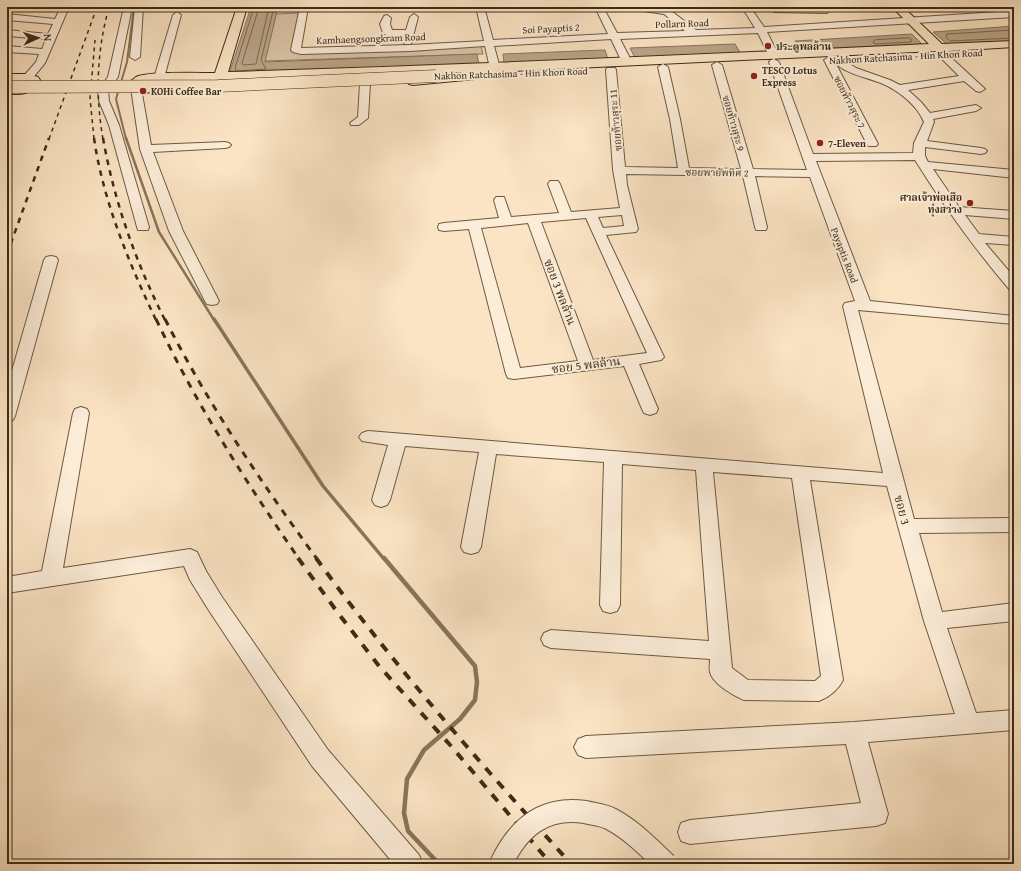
<svg xmlns="http://www.w3.org/2000/svg" width="1021" height="871" viewBox="0 0 1021 871" font-family="'Gentium Book Plus','Noto Serif Thai',serif">
	<style>
		.green { fill: #dbc5a7; stroke: #8c785f }
		.water { fill: #baa589; stroke: #88755b }
		.lines { fill: none; stroke-linecap: round; stroke-linejoin: round }
		.shore { stroke: #7b6850; stroke-width: 1 }
		.stream-far3 { stroke: #88755b; stroke-width: 2 }
		.stream-far2 { stroke: #88755b; stroke-width: 2.5 }
		.stream-far1 { stroke: #88755b; stroke-width: 3.5 }
		.stream { stroke: #88755b; stroke-width: 4.5 }
		.minor-casing { stroke: #6c5a42; stroke-width: 2 }
		.major-casing { stroke: #3c2c17; stroke-width: 2 }
		.minor { fill: #fcedd9; fill-rule: evenodd }
		.major { fill: #fbe4c4; fill-rule: evenodd }
		.rail-far3 { stroke: #3c2c17; stroke-width: 1.5; stroke-dasharray: 4 4; stroke-linecap: butt }
		.rail-far2 { stroke: #3c2c17; stroke-width: 2.5; stroke-dasharray: 5.5 5.5; stroke-linecap: butt }
		.rail-far1 { stroke: #3c2c17; stroke-width: 3; stroke-dasharray: 7 7; stroke-linecap: butt }
		.rail { stroke: #3c2c17; stroke-width: 4; stroke-dasharray: 9 9; stroke-linecap: butt }
		.minor-bridge-casing { stroke: #6c5a42; stroke-width: 24; stroke-linecap: butt }
		.major-bridge-casing { stroke: #3c2c17; stroke-width: 13; stroke-linecap: butt }
		.minor-bridge { stroke: #fcedd9; stroke-width: 22 }
		.major-bridge { stroke: #fbe4c4; stroke-width: 12 }
		.poi-dot { fill: #8f2418; stroke: #fcedd9; stroke-width: 1.5 }
		.labels { text-anchor: middle; stroke-width: 4; stroke-linejoin: round; paint-order: stroke }
		.far-street-label { font-size: 10px; fill: #3c2c17; stroke: #fcedd9 }
		.far-poi-label { font-size: 10px; font-weight: bold; fill: #3c2c17; stroke: #fcedd9; text-anchor: start }
		.street-label { font-size: 12px; fill: #3c2c17; stroke: #fcedd9 }
	</style>
	<rect width="100%" height="100%" fill="#fbe4c4"/>
	<filter id="stains"><feTurbulence type="fractalNoise" baseFrequency=".005" numOctaves="4"/><feColorMatrix values="0 0 0 0 .2 0 0 0 0 .09 0 0 0 0 .02 0 0 0 .5 -.17"/></filter>
	<radialGradient id="worn" r=".72"><stop offset=".6" stop-color="#630" stop-opacity="0"/><stop offset="1" stop-color="#630" stop-opacity=".3"/></radialGradient>
	<!-- green -->
	<polygon class="green" points="299,13 292,49 481,46 483,54 264,61 276,14"/>
	<!-- water -->
	<g class="water">
		<polygon points="251,7 278,7 265,62 477,54 479,65 229,74"/>
		<polygon points="1014,26 1014,42 948,45 933,32"/>
		<polygon points="912,34 924,46 802,51 795,41"/>
		<polygon points="735,44 741,54 635,58 630,48"/>
		<polygon points="605,50 608,59 504,64 503,54"/>
	</g>
	<g class="lines">
		<!-- shore -->
		<g class="shore">
			<polyline points="254,7 235,68 236,71 266,69 261,60 274,7"/>
			<polyline points="259,7 242,63 243,65 256,64 269,7"/>
			<polyline points="1014,30 947,34 946,37 950,41 1014,38"/>
			<polygon points="909,38 912,40 911,42 875,44 873,42 875,40"/>
		</g>
		<!-- stream-far3 -->
		<polyline class="stream-far3" points="126,139 116,99 127,62 134,7"/>
		<!-- stream-far2 -->
		<polyline class="stream-far2" points="126,138 159,232 214,320"/>
		<!-- stream-far1 -->
		<polyline class="stream-far1" points="214,319 323,486 384,559"/>
		<!-- stream -->
		<polyline class="stream" points="384,558 475,666 477,682 475,700 460,719 424,750 407,779 404,813 408,831 439,864"/>
		<defs>
			<g id="minor">
				<polygon points="61,7 69,7 45,63 31,80 23,80 22,78 36,62 39,54 7,52 7,46 42,49 46,39 7,36 7,30 48,34 53,24 7,20 7,14 55,19"/>
				<polygon points="124,7 132,7 118,77 108,90 109,101 119,125 149,227 148,230 138,230 137,227 109,125 99,101 98,90 108,77"/>
				<polygon points="135,7 143,7 140,57 135,60 130,57"/>
				<polygon points="300,7 308,7 301,48 410,45 484,41 476,7 484,7 493,40 608,34 595,7 603,7 617,33 685,31 664,14 637,10 633,7 653,7 670,10 696,30 755,28 742,7 750,7 764,27 1014,11 1014,17 767,32 779,56 774,59 769,56 758,33 620,39 632,62 627,65 622,62 611,39 494,46 500,68 495,71 490,68 485,46 410,51 301,54 293,52 291,50"/>
				<polygon points="771,7 827,7 831,10 827,13 774,12 770,9"/>
				<polygon points="177,12 181,15 164,78 163,80 155,80 154,78 173,15"/>
				<polygon points="414,14 418,17 411,44 405,44 403,42 405,36 388,36 383,33 380,24 384,16 387,15 391,18 390,24 392,30 406,30 410,17"/>
				<path d="M942,51L945,52L985,89L980,92L976,91L964,81L908,90L921,102L930,113L976,105L981,108L976,111L933,119L934,122L927,141L981,148L985,149L987,151L985,153L981,154L925,147V156L928,162L1014,170V178L933,169L959,207L1014,211V219L965,215L979,234L1014,237V245L985,243L1014,277V290L1009,289C975,249 943,205 915,160L816,161L870,301L1014,316V324L858,310L914,519L1014,518V532L919,533L942,612L1014,603V621L947,628L976,713L1014,710V730L868,742L888,814L885,823L876,826L690,844L681,841L678,832L681,823L690,820L861,803L846,744L586,758L578,755L574,747L578,739L586,736L854,722L955,714L924,621L887,486L810,480L843,680C838,690 829,697 819,701L744,700C734,696 712,683 710,672C709,668 710,664 710,659L551,648L544,645L541,639L544,633L551,630L709,641L696,470L622,464L620,605L617,611L610,613L603,611L600,605L604,462L496,454L481,547L478,552L471,554L464,552L461,547L479,452L405,446L390,500L387,505L381,507L375,505L372,500L388,445L362,441L359,437L362,433L368,431L883,473L843,306L845,303L855,301L810,177L755,176L767,227L766,230H756L755,227L743,176L626,174L627,185L638,229L636,232L606,235L664,357L661,360L639,364L658,409L656,413L650,415L644,413L642,409L624,366L514,379L508,378L506,374L469,229L444,231L439,230L438,227L439,224L444,223L499,218L494,200L496,197H504L511,217L559,213L548,184L550,181H558L560,184L571,212L620,208L613,170L606,70L607,68H615L616,70L625,167L678,168L670,119L658,67L663,64L668,67L680,119L689,168L741,169L712,65L717,62L722,65L753,169L807,170L769,62L771,60L774,59L779,62L813,154L913,153L914,143L924,122C917,105 898,90 881,83C866,77 849,75 836,64L878,144L876,146H868L824,60L829,57L833,59L837,57L840,58L856,68L890,80L900,85L959,76L937,54ZM622,215L624,226L603,228L598,217ZM586,218L647,353L593,360L541,222ZM528,223L578,361L520,368L481,228ZM713,472L792,478L821,676L815,681L748,680L732,668Z"/>
				<polygon points="365,80 370,83 368,118 359,125 351,125 350,123 358,117 360,83"/>
				<polygon points="136,85 141,88 151,145 225,142 229,143 231,145 229,147 225,148 153,152 183,231 219,301 217,304 212,305 207,304 205,301 169,231 140,149 131,88"/>
				<polygon points="51,256 56,257 58,260 15,416 13,420 7,422 7,388 44,260 46,257"/>
				<polygon points="81,407 87,409 89,413 63,568 190,549 197,552 206,571 222,597 328,750 419,855 423,864 394,864 312,766 208,609 190,580 184,566 7,593 7,577 42,571 73,413 75,409"/>
			</g>
			<g id="major">
				<path d="M237,7H247L228,72C462,65 695,55 929,44L892,7H903L942,44L1014,41V47L949,51L951,53L949,56C943,57 941,55 936,51L491,72L492,74L490,77L486,78L413,85L409,84L407,81L409,78L469,72L149,82L142,85L158,86L160,89L158,92L154,93L132,91L129,84C130,82 133,79 136,77C148,71 198,73 215,73Z"/>
				<path d="M7,74H27L38,77L40,80C35,93 20,96 7,93V87L22,86L27,82H7Z"/>
			</g>
		</defs>
		<!-- minor casing -->
		<use href="#minor" class="minor-casing"/>
		<!-- major casing -->
		<use href="#major" class="major-casing"/>
		<!-- minor -->
		<use href="#minor" class="minor"/>
		<!-- major -->
		<use href="#major" class="major"/>
		<!-- rail-far3 -->
		<g class="rail-far3">
			<polyline points="49,139 97,7"/>
			<polyline points="94,139 90,98 95,40"/>
			<path d="M103,139C95,94 97,50 109,7"/>
		</g>
		<!-- rail-far2 -->
		<g class="rail-far2">
			<path d="M94,138C103,201 129,263 156,320"/>
			<path d="M103,138C114,201 136,263 165,320"/>
			<polyline points="7,254 49,138"/>
		</g>
		<!-- rail-far1 -->
		<g class="rail-far1">
			<path d="M156,319C196,404 246,482 299,559"/>
			<path d="M165,319C208,404 261,482 317,559"/>
		</g>
		<!-- rail -->
		<g class="rail">
			<polyline points="298,558 338,613 379,666 451,746 551,864"/>
			<path d="M316,558C394,666 482,765 571,864"/>
		</g>
		<defs>
			<path id="minor-bridge" d="M501,864C518,828 543,806 585,812C593,814 604,815 611,819C632,830 649,848 666,864"/>
			<polyline id="major-bridge" points="7,87 218,86 436,76"/>
		</defs>
		<!-- minor-bridge casing -->
		<use href="#minor-bridge" class="minor-bridge-casing"/>
		<!-- major-bridge casing -->
		<use href="#major-bridge" class="major-bridge-casing"/>
		<!-- minor-bridge -->
		<use href="#minor-bridge" class="minor-bridge"/>
		<!-- major-bridge -->
		<use href="#major-bridge" class="major-bridge"/>
	</g>
	<!-- markers -->
	<g class="poi-dot">
		<circle cx="768" cy="46" r="4"/>
		<circle cx="754" cy="76" r="4"/>
		<circle cx="143" cy="91" r="4"/>
		<circle cx="820" cy="143" r="4"/>
		<circle cx="970" cy="203" r="4"/>
	</g>
	<g class="labels">
		<!-- far-street labels -->
		<g class="far-street-label">
			<text transform="translate(682 23) rotate(-2)" y="4">Pollarn Road</text>
			<text transform="translate(551 28) rotate(-3)" y="4">Soi Payaptis 2</text>
			<text transform="translate(371 38) rotate(-2)" y="4">Kamhaengsongkram Road</text>
			<text transform="translate(906 56) rotate(-3)" y="4">Nakhon Ratchasima - Hin Khon Road</text>
			<text transform="translate(511 73) rotate(-2)" y="4">Nakhon Ratchasima - Hin Khon Road</text>
			<text transform="translate(850 102) rotate(63)" y="4">ซอยท้าวสุระ 7</text>
			<text transform="translate(615 120) rotate(-95)" y="4">ซอยท้าวสุระ 11</text>
			<text transform="translate(734 123) rotate(74)" y="4">ซอยท้าวสุระ 9</text>
			<text transform="translate(717 172) rotate(1)" y="4">ซอยพายัพทิศ 2</text>
			<text transform="translate(845 255) rotate(69)" y="4">Payaptis Road</text>
		</g>
		<!-- far-poi labels -->
		<g class="far-poi-label">
			<text x="776" y="50">ประตูพลล้าน</text>
			<text x="762" y="74">TESCO Lotus<tspan x="762" dy="12">Express</tspan></text>
			<text x="151" y="95">KOHi Coffee Bar</text>
			<text x="828" y="147">7-Eleven</text>
			<text x="962" y="201" text-anchor="end">ศาลเจ้าพ่อเสือ<tspan x="962" dy="12">ทุ่งสว่าง</tspan></text>
		</g>
		<!-- street labels -->
		<g class="street-label">
			<text transform="translate(560 292) rotate(69)" y="4">ซอย 3 พลล้าน</text>
			<text transform="translate(586 365) rotate(-7)" y="4">ซอย 5 พลล้าน</text>
			<text transform="translate(902 510) rotate(75)" y="4">ซอย 3</text>
		</g>
	</g>
	<!-- margin -->
	<rect width="1021" height="871" fill="none" stroke="#fbe4c4" stroke-width="24"/>
	<rect x="8" y="8" width="1005" height="855" fill="none" stroke="#3c2c17" stroke-width="2"/>
	<rect x="12" y="12" width="997" height="847" fill="none" stroke="#3c2c17"/>
	<!-- north arrow -->
	<g transform="translate(38 38) rotate(87)" stroke="#fcedd9" stroke-width="3" paint-order="stroke">
	<path d="M0-3L7 15L0 10L-7 15Z" fill="#3c2c17"/>
	<text y="-6" font-size="11" font-weight="bold" text-anchor="middle" fill="#3c2c17">N</text>
	</g>
	<rect width="100%" height="100%" filter="url(#stains)"/>
	<rect width="100%" height="100%" fill="url(#worn)"/>
</svg>
